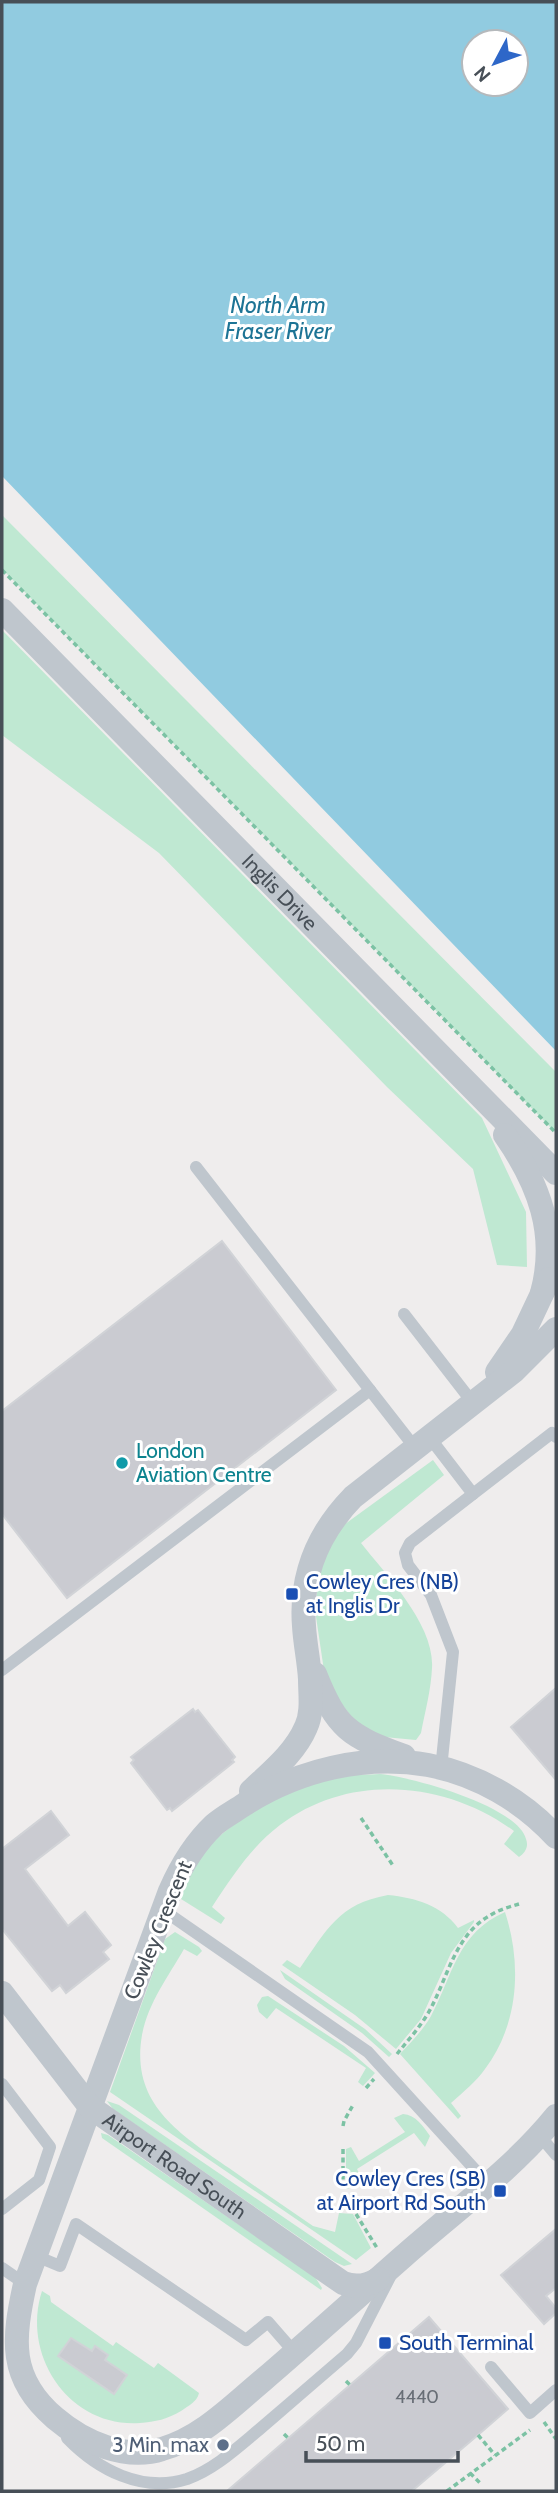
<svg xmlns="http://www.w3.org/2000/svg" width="558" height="2493" viewBox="0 0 558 2493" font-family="Cabin,sans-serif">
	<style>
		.green { fill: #bfe8d2 }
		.water { fill: #91cbe0; fill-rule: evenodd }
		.building { fill: #cacbd1; stroke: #d1d3d7; stroke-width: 2 }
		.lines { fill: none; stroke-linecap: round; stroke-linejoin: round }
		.path { stroke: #7cc2a4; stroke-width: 3.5; stroke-dasharray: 5 3.5; stroke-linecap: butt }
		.service { stroke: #bfc6cd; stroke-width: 12 }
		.minor { stroke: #bfc6cd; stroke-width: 24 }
		.culture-dot { fill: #0f9aa8; stroke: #fff; stroke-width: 2.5 }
		.transit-dot { fill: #1a4fb4; stroke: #fff; stroke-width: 2.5 }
		.service-dot { fill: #5c6f8a; stroke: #fff; stroke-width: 2.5 }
		.labels { text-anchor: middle; stroke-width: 6; stroke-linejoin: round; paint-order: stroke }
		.number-label { font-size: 18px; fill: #686e76 }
		.street-label { font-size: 21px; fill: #474f57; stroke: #fff }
		.culture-label { font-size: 21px; fill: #0d838f; stroke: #fff; text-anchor: start }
		.transit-label { font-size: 21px; fill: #164399; stroke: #fff; text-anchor: start }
		.service-label { font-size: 21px; fill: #4e5e75; stroke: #fff; text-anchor: end }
		.water-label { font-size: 23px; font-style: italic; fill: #1d7495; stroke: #fff }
	</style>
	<rect width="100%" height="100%" fill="#efeded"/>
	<!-- green -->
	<g class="green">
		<polygon points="2,515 556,1072 556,1133 2,569"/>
		<polygon points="2,630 482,1118 526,1212 527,1267 497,1265 473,1169 387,1087 159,853 2,735"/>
		<path d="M433,1460L444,1475L361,1543C386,1575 435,1625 432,1668C431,1690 425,1712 421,1733L416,1740L384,1737L362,1730L326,1684L315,1610L320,1565L341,1527Z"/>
		<path d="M380,1774C412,1777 517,1806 526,1839C529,1847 525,1853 519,1857L504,1844L514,1831C446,1781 350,1772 280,1825C251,1847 232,1877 212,1907L225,1918L221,1924L181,1899C191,1834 285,1788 342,1776C354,1774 368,1775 380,1774Z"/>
		<path d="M388,1895C416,1898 441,1905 458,1928L474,1920V1922L451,1953L421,2019L396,2049L355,2015L282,1965L287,1960L300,1968C327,1930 338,1904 388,1895Z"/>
		<path d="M505,1912C522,1964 519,2024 485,2069C476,2082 463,2092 451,2103L461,2116L458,2119L400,2054C411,2042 423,2030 431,2016C453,1975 457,1933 505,1912Z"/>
		<path d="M175,1932L199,1947L202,1951L197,1956L184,1949C168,1977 148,2003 142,2035C130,2104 180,2134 229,2168C257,2188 285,2207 313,2226L335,2232L339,2213L353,2214L371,2248L356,2260L110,2092L165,1939Z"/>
		<polygon points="280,1970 365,2029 392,2054 389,2057 362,2033 285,1979"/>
		<polygon points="268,1996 344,2046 375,2073 363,2086 358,2082 366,2068 276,2008 267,2019 259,2012 257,2005 262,1997"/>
		<polygon points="107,2101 119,2105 352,2264 344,2266 335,2262 113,2109"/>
		<path d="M403,2114C416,2115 423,2126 430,2136L425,2147L414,2133L357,2169L364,2184L346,2189V2149L351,2147L359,2161L405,2132L394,2118Z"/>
		<polygon points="101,2133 108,2135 315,2277 322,2288 321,2290 102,2138"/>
		<path d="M42,2291L50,2296L51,2302L113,2346L116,2342L154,2368L158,2363L199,2393C197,2402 188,2406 181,2411C168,2419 155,2422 140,2423C69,2428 21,2355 42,2291Z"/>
	</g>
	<!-- water -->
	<path class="water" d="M2,2H556V1051L2,476ZM474,42H516V84H474Z"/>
	<!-- building -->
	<g class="building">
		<polygon points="222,1241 336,1390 67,1598 2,1514 2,1411"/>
		<polygon points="556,1688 556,1780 511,1727"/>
		<polygon points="193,1709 195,1712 198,1710 235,1757 232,1760 234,1762 172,1811 170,1808 167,1810 131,1763 134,1760 131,1757"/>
		<polygon points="51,1811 69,1835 25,1869 68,1926 85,1912 111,1945 103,1952 109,1959 66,1993 60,1985 52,1991 2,1929 2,1849"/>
		<polygon points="556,2229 556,2288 546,2296 556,2308 556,2313 544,2324 501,2275"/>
		<polygon points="429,2317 508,2409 478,2435 412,2491 227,2491"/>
		<polygon points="71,2338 92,2351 95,2346 108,2355 105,2360 127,2375 114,2394 58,2356"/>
	</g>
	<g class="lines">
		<!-- path -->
		<g class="path">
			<polyline points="2,570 556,1133"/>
			<polyline points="361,1818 394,1867"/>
			<path d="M397,2054C409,2039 423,2024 432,2006C448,1975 456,1935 489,1916C498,1910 509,1907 519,1904"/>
			<polyline points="366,2088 374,2079"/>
			<polyline points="343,2126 344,2121 353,2105"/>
			<polyline points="343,2149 343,2189"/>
			<polyline points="356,2214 377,2248"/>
			<polyline points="346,2381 350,2385"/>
			<polyline points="544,2422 556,2439"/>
			<polyline points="284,2434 288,2438"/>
			<polyline points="478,2435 495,2455"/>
			<polyline points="470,2473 482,2485"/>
			<polyline points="447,2491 530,2430"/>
		</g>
		<!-- service -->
		<g class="service">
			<polyline points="196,1167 416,1449"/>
			<polyline points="404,1314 473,1403"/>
			<polyline points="430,1438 473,1494 410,1543 405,1553 408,1565 431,1595 453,1652 441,1769"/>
			<polyline points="473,1494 552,1433 556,1437"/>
			<polyline points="2,1670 370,1390"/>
			<polyline points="163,1910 368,2052 488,2184"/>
			<polyline points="2,2084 50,2147 39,2180 2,2209"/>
			<polyline points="540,2136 556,2155"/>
			<polyline points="36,2256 60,2266 76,2224 246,2340 268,2322 295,2353"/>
			<polyline points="2,2268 25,2284"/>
			<polyline points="491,2367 530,2413 556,2390"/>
			<path d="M67,2438C98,2470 142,2493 187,2479C215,2469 238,2447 261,2428C290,2403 318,2379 347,2354L356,2343L390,2277"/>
		</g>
		<!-- minor -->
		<g class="minor">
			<path id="s1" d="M2,610L556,1173"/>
			<path d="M505,1135C539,1184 558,1234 542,1293"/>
			<polyline points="497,1372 523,1334 549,1279"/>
			<path d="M315,1674C337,1729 349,1736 404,1756"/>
			<path d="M251,1791C271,1772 295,1753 306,1727C313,1712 310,1695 310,1679C309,1661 305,1644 304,1626C300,1575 318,1533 353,1497L514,1371L556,1329"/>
			<path d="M556,1837C523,1801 477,1774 428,1765C364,1754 299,1770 245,1804C235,1811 223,1817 214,1825C194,1844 181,1866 170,1891L25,2284C13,2339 8,2378 55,2418C83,2442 126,2461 162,2449C201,2438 231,2407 262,2381C310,2340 357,2297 405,2255C456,2210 513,2169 556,2116"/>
			<path id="s2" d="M2,1993L90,2107L343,2283C356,2288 367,2286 378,2279"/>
		</g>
	</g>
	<!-- markers -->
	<circle class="culture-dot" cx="122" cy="1463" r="7"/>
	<g class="transit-dot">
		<rect x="285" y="1587" width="14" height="14" rx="3.5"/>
		<rect x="493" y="2184" width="14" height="14" rx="3.5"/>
		<rect x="378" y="2336" width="14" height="14" rx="3.5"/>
	</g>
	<circle class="service-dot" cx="223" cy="2445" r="7"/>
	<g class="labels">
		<!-- number labels -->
		<g class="number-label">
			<text x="417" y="2403">4440</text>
		</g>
		<!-- street labels -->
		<g class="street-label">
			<text dy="7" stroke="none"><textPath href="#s1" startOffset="396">Inglis Drive</textPath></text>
			<text transform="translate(158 1930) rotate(-68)" y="7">Cowley Crescent</text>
			<text dy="7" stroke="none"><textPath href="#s2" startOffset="247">Airport Road South</textPath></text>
		</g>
		<!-- culture labels -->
		<g class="culture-label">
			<text x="136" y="1458">London<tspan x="136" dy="24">Aviation Centre</tspan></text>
		</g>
		<!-- transit labels -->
		<g class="transit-label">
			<text x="306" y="1589">Cowley Cres (NB)<tspan x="306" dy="24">at Inglis Dr</tspan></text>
			<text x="486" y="2186" text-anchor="end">Cowley Cres (SB)<tspan x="486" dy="24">at Airport Rd South</tspan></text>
			<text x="399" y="2350">South Terminal</text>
		</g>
		<!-- service labels -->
		<g class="service-label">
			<text x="209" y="2452">3 Min. max</text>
		</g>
		<!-- water labels -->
		<g class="water-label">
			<text x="278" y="313">North Arm<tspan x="278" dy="26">Fraser River</tspan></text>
		</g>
	</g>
	<!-- border -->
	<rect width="558" height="2493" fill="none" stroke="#474f57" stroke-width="7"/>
	<!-- north arrow -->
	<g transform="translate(495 63) rotate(229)"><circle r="33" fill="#ffffff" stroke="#b5b9bc" stroke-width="2"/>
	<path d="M0-5L12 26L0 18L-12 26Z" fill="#2e67c8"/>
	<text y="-10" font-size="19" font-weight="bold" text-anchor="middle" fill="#474f57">N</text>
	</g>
	<!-- scale -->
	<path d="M306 2451v10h152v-10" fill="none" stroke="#474f57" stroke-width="3.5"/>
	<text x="316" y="2451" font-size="21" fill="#474f57" stroke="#ffffff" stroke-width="5" paint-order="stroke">50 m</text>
</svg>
